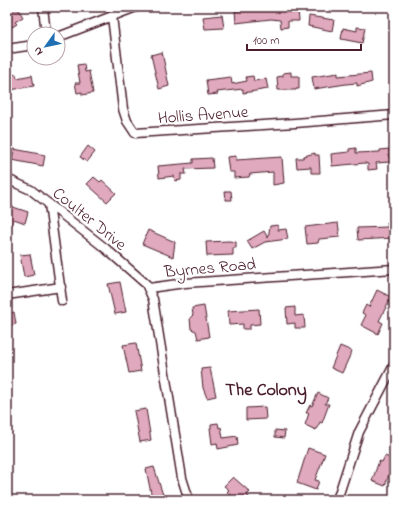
<svg xmlns="http://www.w3.org/2000/svg" width="401" height="507" viewBox="0 0 401 507" font-family="'Indie Flower',sans-serif">
	<style>
		.building { fill: #e0a9be; stroke: #4a1f2b }
		.lines { fill: none; stroke-linecap: round; stroke-linejoin: round }
		.minor-casing { stroke: #4a1f2b; stroke-width: 11 }
		.minor { stroke: #fff; stroke-width: 8 }
		.labels { text-anchor: middle; stroke-width: 4; stroke-linejoin: round; paint-order: stroke }
		.street-label { font-size: 17px; fill: #4a1f2b; stroke: #fff }
		.neighbourhood-label { font-size: 18px; font-weight: bold; fill: #4a1f2b; stroke: #fff }
	</style>
	<rect width="100%" height="100%" fill="#fff"/>
	<filter id="ink" filterUnits="userSpaceOnUse"><feTurbulence type="fractalNoise" baseFrequency=".025" numOctaves="2"/><feDisplacementMap in="SourceGraphic" scale="8" xChannelSelector="R" yChannelSelector="G"/><feConvolveMatrix kernelMatrix="1 2 1 2 8 2 1 2 1" color-interpolation-filters="sRGB"/></filter>
	<g filter="url(#ink)">
		<!-- building -->
		<g class="building">
			<polygon points="17,7 23,17 15,22 17,24 7,30 7,13"/>
			<polygon points="263,8 263,10 298,9 299,21 288,21 288,27 281,28 280,20 271,19 236,23 235,11"/>
			<polygon points="222,15 224,28 205,29 203,17"/>
			<polygon points="309,16 334,20 332,31 308,26"/>
			<polygon points="357,27 365,28 362,43 341,39 343,28 357,31"/>
			<polygon points="162,52 169,86 159,89 151,55"/>
			<polygon points="84,64 85,72 89,71 93,93 82,95 82,92 77,93 75,83 80,83 77,65"/>
			<polygon points="291,72 291,76 299,76 299,89 296,89 296,90 278,90 277,77 283,76 283,73"/>
			<polygon points="338,73 338,76 371,73 372,82 357,86 357,83 346,84 314,89 312,77"/>
			<polygon points="16,74 17,78 32,75 34,86 10,90 8,76"/>
			<polygon points="253,76 254,81 266,79 268,89 243,93 243,89 217,92 218,94 208,95 206,80 231,77 232,84 247,81 246,77"/>
			<polygon points="88,146 95,152 87,162 80,157"/>
			<polygon points="356,148 356,153 380,152 380,150 389,149 390,162 376,163 377,169 368,170 368,164 365,163 332,166 331,154 349,152 349,149"/>
			<polygon points="14,149 45,155 43,166 12,160"/>
			<polygon points="315,153 315,155 319,155 320,173 311,173 311,167 297,168 296,158 303,158 304,156"/>
			<polygon points="236,156 236,160 282,157 284,183 273,185 273,172 250,174 249,177 234,178 234,172 229,172 227,157"/>
			<polygon points="212,158 213,168 185,169 186,174 181,174 181,180 175,181 174,176 159,178 158,166 193,163 193,159"/>
			<polygon points="94,177 100,182 102,180 116,193 107,202 87,184"/>
			<polygon points="225,191 231,191 232,200 226,200"/>
			<polygon points="7,205 28,212 25,223 14,219 13,224 7,222"/>
			<polygon points="338,223 340,237 319,239 318,243 307,244 305,227"/>
			<polygon points="387,223 394,223 394,238 358,240 357,228 388,227"/>
			<polygon points="278,225 278,230 286,229 288,239 265,242 252,249 247,241 264,231 268,238 270,226"/>
			<polygon points="148,230 175,242 173,257 142,244"/>
			<polygon points="229,241 236,242 236,248 233,248 233,255 207,256 206,242"/>
			<polygon points="30,254 34,275 24,277 20,255"/>
			<polygon points="120,282 126,312 115,314 108,284"/>
			<polygon points="377,290 391,297 379,321 383,323 378,334 361,325 366,315 362,313 366,305 369,307"/>
			<polygon points="204,306 209,337 198,339 196,331 191,329 190,318 193,315 192,308"/>
			<polygon points="295,307 295,316 304,315 305,328 295,328 295,323 287,324 286,308"/>
			<polygon points="259,309 260,324 250,325 250,329 243,329 243,324 229,325 228,311"/>
			<polygon points="14,312 16,324 7,326 7,314"/>
			<polygon points="136,343 141,371 129,373 123,345"/>
			<polygon points="340,346 352,351 342,373 331,368"/>
			<polygon points="210,368 216,396 207,398 203,388 201,369"/>
			<polygon points="318,393 328,398 325,404 329,404 322,423 320,422 316,430 305,425 309,413 306,413 310,405 312,406"/>
			<polygon points="265,407 266,419 246,420 246,408"/>
			<polygon points="146,409 151,440 140,442 134,411"/>
			<polygon points="218,423 219,428 221,427 223,438 237,436 238,445 218,449 217,443 212,444 210,428 211,428 211,424"/>
			<polygon points="275,430 285,431 284,438 275,437"/>
			<polygon points="308,448 325,454 315,480 319,481 316,490 297,483"/>
			<polygon points="385,456 394,460 385,486 372,481 379,461 382,462"/>
			<polygon points="154,467 163,495 152,498 146,469"/>
			<polygon points="233,477 250,492 247,495 252,500 235,500 227,492 229,490 224,486"/>
		</g>
		<g class="lines">
			<defs>
				<g id="minor">
					<polyline points="43,7 46,34"/>
					<polyline points="112,16 123,109 127,121 135,133 295,123 394,115"/>
					<polyline points="58,37 136,7"/>
					<polyline points="7,49 34,45"/>
					<polyline points="7,179 31,190 105,248 146,284 153,299 182,478 189,500"/>
					<polyline points="49,204 62,301"/>
					<polyline points="149,288 185,283 394,269"/>
					<polyline points="7,295 61,287"/>
					<polyline points="337,500 359,432 394,365"/>
				</g>
			</defs>
			<!-- minor casing -->
			<use href="#minor" class="minor-casing"/>
			<!-- minor -->
			<use href="#minor" class="minor"/>
		</g>
	</g>
	<g class="labels">
		<!-- street labels -->
		<g class="street-label">
			<text transform="translate(203 114) rotate(-4)" y="6">Hollis Avenue</text>
			<text transform="translate(90 218) rotate(39)" y="6">Coulter Drive</text>
			<text transform="translate(210 267) rotate(-5)" y="6">Byrnes Road</text>
		</g>
		<!-- neighbourhood labels -->
		<g class="neighbourhood-label">
			<text x="266" y="395">The Colony</text>
		</g>
	</g>
	<!-- margin -->
	<rect width="401" height="507" fill="none" stroke="#fff" stroke-width="24"/>
	<rect x="12" y="12" width="377" height="483" fill="none" stroke="#4a1f2b" stroke-width="1.5" filter="url(#ink)"/>
	<!-- north arrow -->
	<g transform="translate(46 46) rotate(237)"><circle r="19" fill="#ffffff" stroke="#b7a5aa"/>
	<path d="M0-3L7 15L0 10L-7 15Z" fill="#1f6fb2"/>
	<text y="-6" font-size="11" font-weight="bold" text-anchor="middle" fill="#4a1f2b">N</text>
	</g>
	<!-- scale -->
	<path d="M247 44v6h114v-6" fill="none" stroke="#4a1f2b" stroke-width="2"/>
	<text x="253" y="44" font-size="12" fill="#4a1f2b" stroke="#ffffff" stroke-width="3" paint-order="stroke">100 m</text>
</svg>
